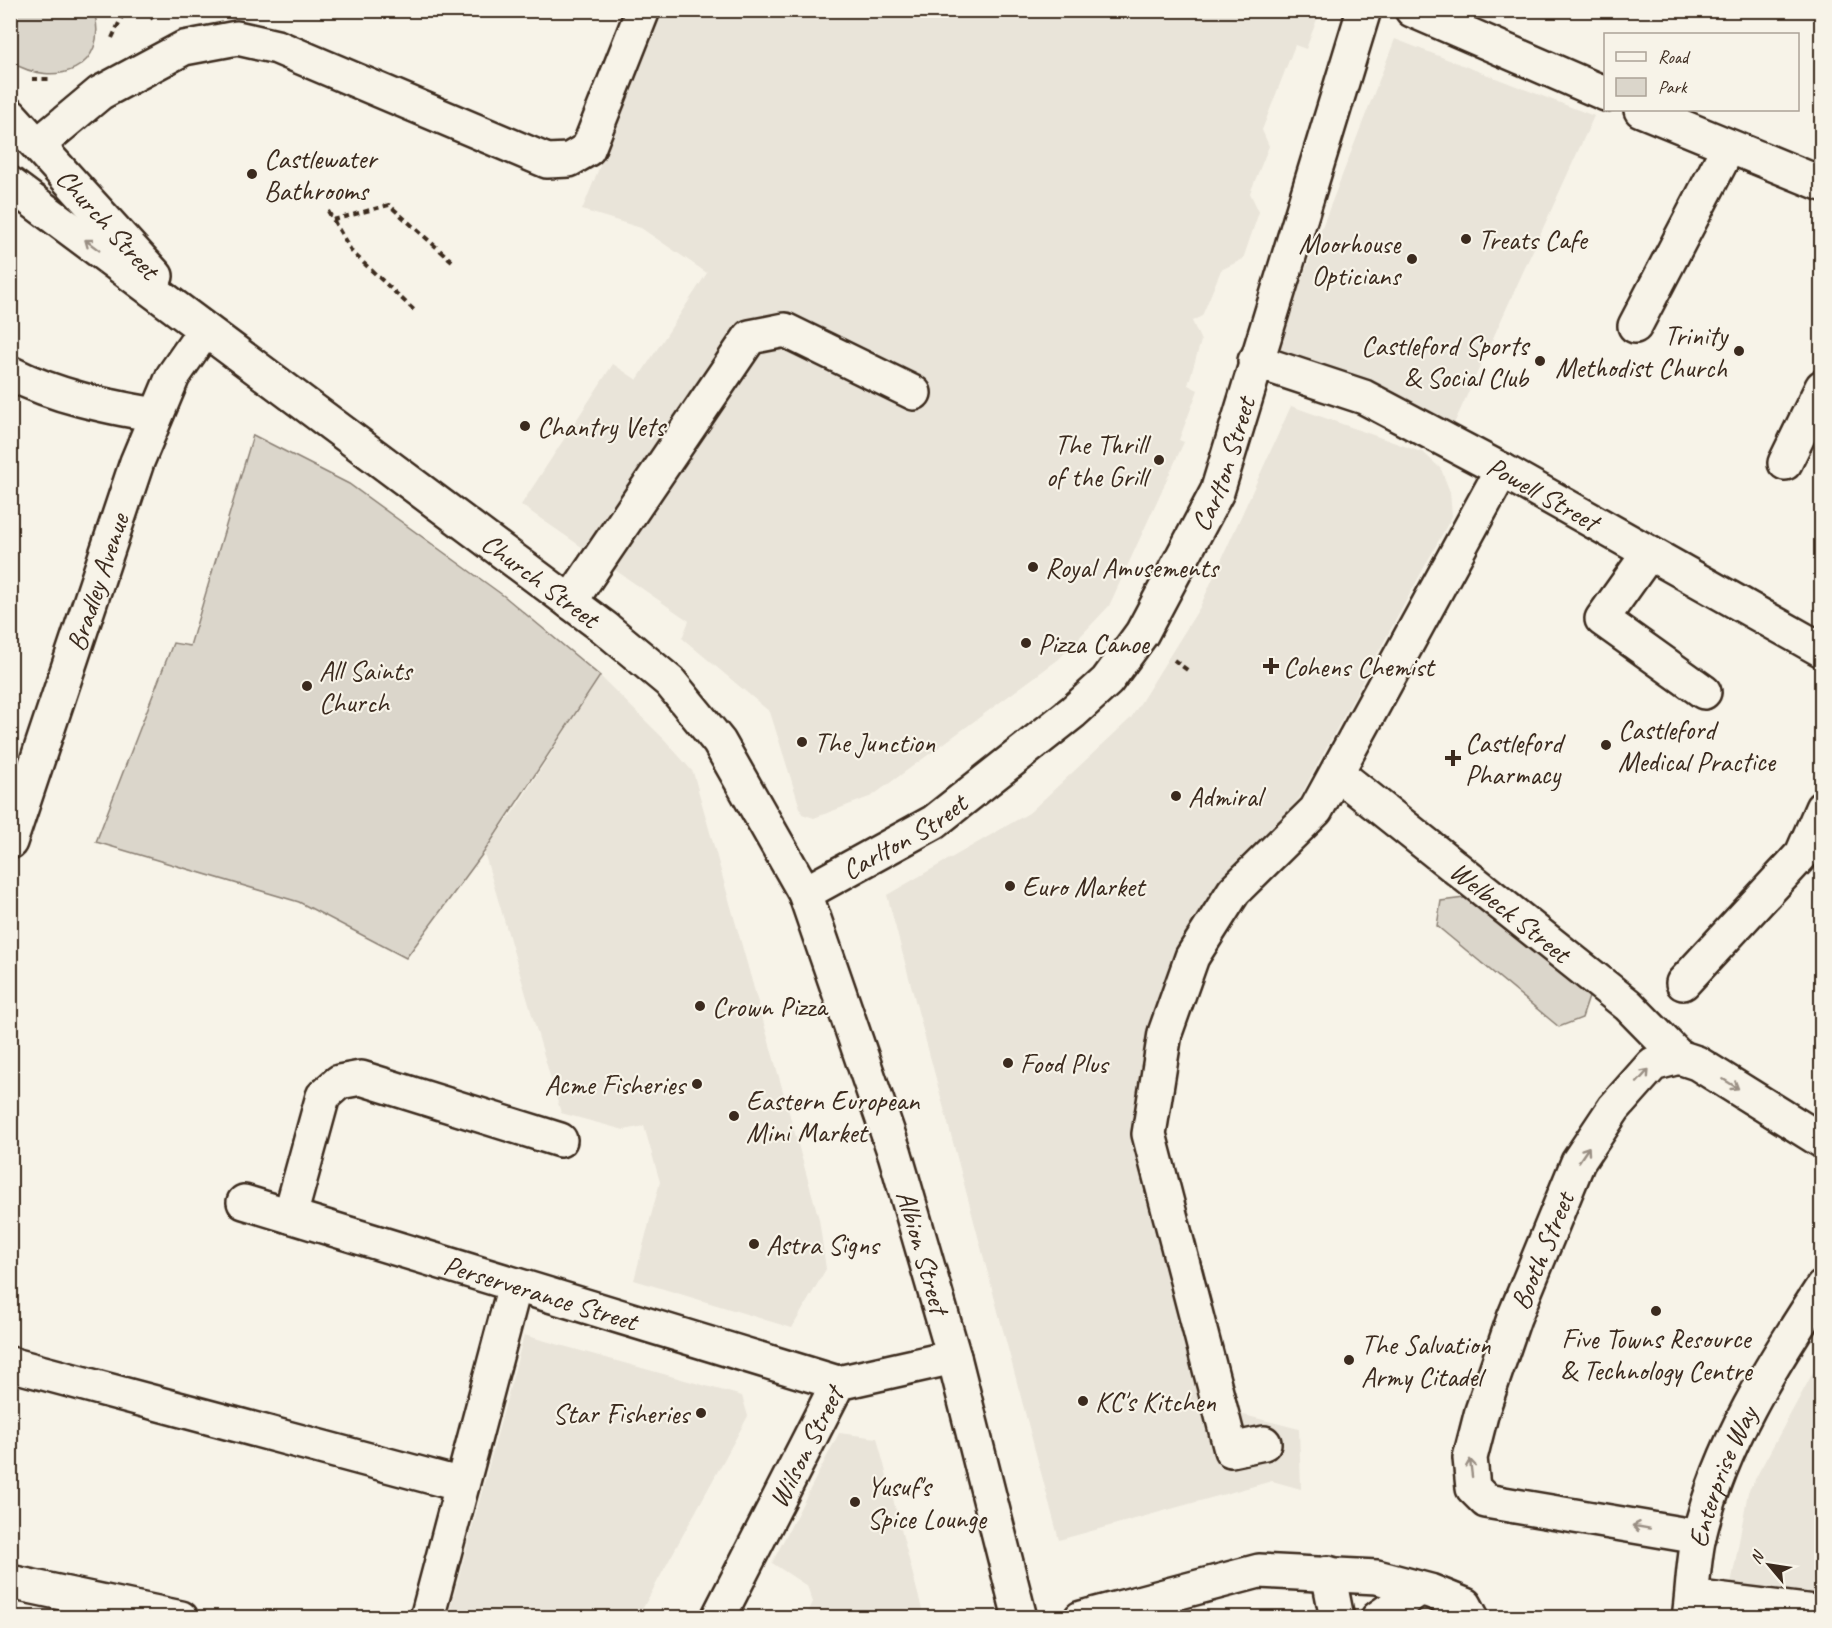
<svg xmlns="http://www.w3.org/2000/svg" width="1832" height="1628" viewBox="0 0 1832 1628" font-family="Caveat,sans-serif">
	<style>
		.built { fill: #e9e4d9 }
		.green { fill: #dbd6cb; stroke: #8b8074; stroke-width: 1.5 }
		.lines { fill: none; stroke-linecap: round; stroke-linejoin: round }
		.minor-casing { stroke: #3b2a1e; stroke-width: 38 }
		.major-casing { stroke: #3b2a1e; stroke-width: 38 }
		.path { stroke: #3b2a1e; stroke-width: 4; stroke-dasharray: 6 4.5; stroke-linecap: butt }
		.minor { stroke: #f7f3e8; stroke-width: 33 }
		.major { stroke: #f7f3e8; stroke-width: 33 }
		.oneway { stroke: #998e83 }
		.poi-dot { fill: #3b2a1e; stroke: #f7f3e8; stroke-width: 2 }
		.labels { text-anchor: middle; stroke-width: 4.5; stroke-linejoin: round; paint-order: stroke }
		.poi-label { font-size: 28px; fill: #3b2a1e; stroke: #f7f3e8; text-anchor: start }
		.street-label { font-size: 28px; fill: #3b2a1e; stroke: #f7f3e8 }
	</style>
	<rect width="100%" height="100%" fill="#f7f3e8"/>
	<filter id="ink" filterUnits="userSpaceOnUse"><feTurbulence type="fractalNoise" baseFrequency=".0167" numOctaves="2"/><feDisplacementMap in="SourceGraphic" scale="12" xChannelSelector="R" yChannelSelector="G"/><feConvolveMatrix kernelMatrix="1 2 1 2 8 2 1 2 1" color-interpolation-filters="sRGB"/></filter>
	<g filter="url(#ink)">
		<!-- built -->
		<g class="built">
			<polygon points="663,11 1320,11 1306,49 1295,45 1262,130 1269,146 1250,193 1259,212 1243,259 1221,270 1202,316 1192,321 1201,341 1188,385 1198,390 1179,440 1184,442 1109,606 1059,659 872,796 814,818 802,814 770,712 682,638 689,621 521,505 613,364 637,380 707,273 641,228 582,210"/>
			<polygon points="1395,39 1594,116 1453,426 1274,351"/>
			<polygon points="1291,406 1424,453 1441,469 1450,492 1452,516 1300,797 1198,916 1178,962 1136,1129 1208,1418 1244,1415 1299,1429 1301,1489 1272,1481 1059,1540 887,895 1029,813 1131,718 1200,607"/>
			<polygon points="600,676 664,739 693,772 819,1219 826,1269 792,1328 634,1280 660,1182 644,1126 624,1130 561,1113 484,852 516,808"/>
			<polygon points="524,1335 742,1396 748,1416 638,1617 448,1617"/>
			<polygon points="1821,1358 1821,1617 1725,1618 1748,1492"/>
			<polygon points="839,1433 877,1438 924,1617 806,1617 813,1602 807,1586 772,1563"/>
		</g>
		<!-- green -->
		<g class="green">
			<path d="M10,11H94C110,69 55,89 11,62Z"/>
			<polygon points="253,435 349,484 504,596 600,676 484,852 406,958 299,902 96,842 173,643 190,646"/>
			<polygon points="1472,897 1590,994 1582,1018 1559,1027 1437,926 1441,901"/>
		</g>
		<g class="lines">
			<defs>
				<g id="minor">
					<polyline points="1412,10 1606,94"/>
					<polyline points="1641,110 1822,184"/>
					<polyline points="39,144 100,93 184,48 237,38 277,47 547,161 569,160 588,149 643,10"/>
					<polyline points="1635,326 1728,148"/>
					<path id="s1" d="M1255,361L1364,397L1502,470L1822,650"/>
					<path d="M10,373C57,397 105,406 156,415"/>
					<polyline points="1785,463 1822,387"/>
					<polyline points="1649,553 1602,619 1704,692"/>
					<polyline points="570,602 750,337 785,330 914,393"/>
					<path id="s2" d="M1337,773L1628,1005L1679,1057"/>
					<path id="s3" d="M10,842L137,462L173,376L205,330"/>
					<path id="s4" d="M805,893L934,822L1073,712L1107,681L1142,633L1217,492L1364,10"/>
					<polyline points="1683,983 1802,854 1822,808"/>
					<path id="s5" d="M244,1202L838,1383"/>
					<polyline points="290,1216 323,1096 339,1082 361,1078 560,1140"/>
					<polyline points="10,1364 462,1485"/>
					<polyline points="1264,1443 1231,1450 1149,1134 1165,1033 1192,957 1234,891 1316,810 1502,470"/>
					<path id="s6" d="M1699,1537L1486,1501L1473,1488L1470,1458L1482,1411L1514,1318L1578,1162L1614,1108L1653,1064L1679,1057L1697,1063L1822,1141"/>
					<polyline points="1328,1573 1337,1618"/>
					<polyline points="10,1582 181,1618"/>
					<polyline points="1692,1597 1822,1613"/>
					<polyline points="427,1618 515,1285"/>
					<path id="s7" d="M718,1618L838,1383L954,1357"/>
					<polyline points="1081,1618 1259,1571 1377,1577 1430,1591 1465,1605 1472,1618"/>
					<polyline points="1378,1618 1419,1589"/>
					<path id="s8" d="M1689,1618C1693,1591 1693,1562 1699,1536C1721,1444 1771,1366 1822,1288"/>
				</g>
				<g id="major">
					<path id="s9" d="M10,115L156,276"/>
					<path id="s10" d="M10,184L605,628L670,682L719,742L805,893L895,1154L954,1357L1020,1618"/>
				</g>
			</defs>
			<!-- minor casing -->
			<use href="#minor" class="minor-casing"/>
			<!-- major casing -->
			<use href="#major" class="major-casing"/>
			<!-- path -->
			<g class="path">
				<polyline points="144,10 153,19"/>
				<polyline points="112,38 125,10"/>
				<polyline points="32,79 49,79"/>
				<polyline points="328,211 352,252 416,312"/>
				<polyline points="333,220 389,205 452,261"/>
				<polyline points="1174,660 1190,672"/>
			</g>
			<!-- minor -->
			<use href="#minor" class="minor"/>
			<!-- major -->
			<use href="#major" class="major"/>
		</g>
		<!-- one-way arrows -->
		<defs><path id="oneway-shaft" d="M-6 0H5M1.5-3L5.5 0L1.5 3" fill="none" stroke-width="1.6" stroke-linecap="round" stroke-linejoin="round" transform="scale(1.5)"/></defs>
		<g class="oneway">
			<use href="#oneway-shaft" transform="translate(92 245) rotate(-143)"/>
			<use href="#oneway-shaft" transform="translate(1643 1076) rotate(-48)"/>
			<use href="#oneway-shaft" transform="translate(1731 1084) rotate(32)"/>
			<use href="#oneway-shaft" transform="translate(1584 1154) rotate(-56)"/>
			<use href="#oneway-shaft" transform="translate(1471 1468) rotate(-97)"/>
			<use href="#oneway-shaft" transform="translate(1641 1527) rotate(-170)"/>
		</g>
	</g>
	<!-- markers -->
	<g class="poi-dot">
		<circle cx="252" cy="174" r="6"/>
		<circle cx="1466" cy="239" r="6"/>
		<circle cx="1412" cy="259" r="6"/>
		<circle cx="1739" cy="351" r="6"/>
		<circle cx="1540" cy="361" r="6"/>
		<circle cx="525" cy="426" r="6"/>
		<circle cx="1159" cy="460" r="6"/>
		<circle cx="1033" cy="567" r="6"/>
		<circle cx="1026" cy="643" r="6"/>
		<path d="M1268 657h6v6h6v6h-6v6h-6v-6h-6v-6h6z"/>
		<circle cx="307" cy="686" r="6"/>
		<circle cx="802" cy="742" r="6"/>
		<circle cx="1606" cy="745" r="6"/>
		<path d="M1450 749h6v6h6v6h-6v6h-6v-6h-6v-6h6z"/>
		<circle cx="1176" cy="796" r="6"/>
		<circle cx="1010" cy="886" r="6"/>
		<circle cx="700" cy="1006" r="6"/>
		<circle cx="1008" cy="1063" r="6"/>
		<circle cx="697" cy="1084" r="6"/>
		<circle cx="734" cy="1116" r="6"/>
		<circle cx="754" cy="1244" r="6"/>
		<circle cx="1656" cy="1311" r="6"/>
		<circle cx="1349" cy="1360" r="6"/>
		<circle cx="1083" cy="1401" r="6"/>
		<circle cx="701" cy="1413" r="6"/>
		<circle cx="855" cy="1502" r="6"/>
	</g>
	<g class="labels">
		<!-- poi labels -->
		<g class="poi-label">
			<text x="264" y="168">Castlewater<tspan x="264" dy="32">Bathrooms</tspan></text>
			<text x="1478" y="249">Treats Cafe</text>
			<text x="1400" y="253" text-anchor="end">Moorhouse<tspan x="1400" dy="32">Opticians</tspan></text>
			<text x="1727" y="345" text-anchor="end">Trinity<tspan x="1727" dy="32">Methodist Church</tspan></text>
			<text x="1528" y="355" text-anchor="end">Castleford Sports<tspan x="1528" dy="32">&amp; Social Club</tspan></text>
			<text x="537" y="436">Chantry Vets</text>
			<text x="1147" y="454" text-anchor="end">The Thrill<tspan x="1147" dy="32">of the Grill</tspan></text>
			<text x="1045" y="577">Royal Amusements</text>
			<text x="1038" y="653">Pizza Canoe</text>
			<text x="1283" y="676">Cohens Chemist</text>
			<text x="319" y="680">All Saints<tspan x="319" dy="32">Church</tspan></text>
			<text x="1618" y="739">Castleford<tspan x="1618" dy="32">Medical Practice</tspan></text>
			<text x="814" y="752">The Junction</text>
			<text x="1465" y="752">Castleford<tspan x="1465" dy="32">Pharmacy</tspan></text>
			<text x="1188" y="806">Admiral</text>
			<text x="1022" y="896">Euro Market</text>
			<text x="712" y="1016">Crown Pizza</text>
			<text x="1020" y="1073">Food Plus</text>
			<text x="685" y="1094" text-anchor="end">Acme Fisheries</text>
			<text x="746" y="1110">Eastern European<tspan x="746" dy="32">Mini Market</tspan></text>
			<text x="766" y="1254">Astra Signs</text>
			<text x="1656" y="1348" text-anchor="middle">Five Towns Resource<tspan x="1656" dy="32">&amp; Technology Centre</tspan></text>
			<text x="1361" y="1354">The Salvation<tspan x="1361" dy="32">Army Citadel</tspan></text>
			<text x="1095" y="1411">KC's Kitchen</text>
			<text x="689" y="1423" text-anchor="end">Star Fisheries</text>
			<text x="867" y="1496">Yusuf's<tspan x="867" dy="32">Spice Lounge</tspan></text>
		</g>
		<!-- street labels -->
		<g class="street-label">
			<text dy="10" stroke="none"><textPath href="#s9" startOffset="146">Church Street</textPath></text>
			<text dy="10" stroke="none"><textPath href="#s4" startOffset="618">Carlton Street</textPath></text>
			<text dy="10" stroke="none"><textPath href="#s1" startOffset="318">Powell Street</textPath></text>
			<text dy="10" stroke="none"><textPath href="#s10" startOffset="662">Church Street</textPath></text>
			<text dy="10" stroke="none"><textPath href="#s3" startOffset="274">Bradley Avenue</textPath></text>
			<text dy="10" stroke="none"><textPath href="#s4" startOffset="114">Carlton Street</textPath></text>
			<text dy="10" stroke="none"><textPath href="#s2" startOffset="222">Welbeck Street</textPath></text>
			<text dy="10" stroke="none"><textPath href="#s6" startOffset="484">Booth Street</textPath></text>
			<text dy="10" stroke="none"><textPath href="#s10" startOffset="1456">Albion Street</textPath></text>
			<text dy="10" stroke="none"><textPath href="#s5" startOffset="310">Perserverance Street</textPath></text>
			<text dy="10" stroke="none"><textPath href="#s7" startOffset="192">Wilson Street</textPath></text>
			<text dy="10" stroke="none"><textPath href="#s8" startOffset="146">Enterprise Way</textPath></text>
		</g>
	</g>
	<!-- margin -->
	<rect width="1832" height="1628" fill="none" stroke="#f7f3e8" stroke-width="36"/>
	<rect x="18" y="18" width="1796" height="1592" fill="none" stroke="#3b2a1e" stroke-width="2" filter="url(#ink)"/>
	<!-- legend -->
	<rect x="1604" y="33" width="195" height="78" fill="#f7f3e8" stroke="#aca397" stroke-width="1.5"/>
	<rect x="1616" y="52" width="30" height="9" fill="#f7f3e8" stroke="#aca397" stroke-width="1.5"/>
	<text x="1658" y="63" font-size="18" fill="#3b2a1e">Road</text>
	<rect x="1616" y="78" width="30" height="18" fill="#dbd6cb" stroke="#aca397" stroke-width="1.5"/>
	<text x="1658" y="93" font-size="18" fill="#3b2a1e">Park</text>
	<!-- north arrow -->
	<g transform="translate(1769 1565) rotate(299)" stroke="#f7f3e8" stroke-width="4.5" paint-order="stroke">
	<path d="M0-4.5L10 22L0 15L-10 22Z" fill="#3b2a1e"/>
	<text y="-9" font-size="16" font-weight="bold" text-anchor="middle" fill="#3b2a1e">N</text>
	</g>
</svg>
